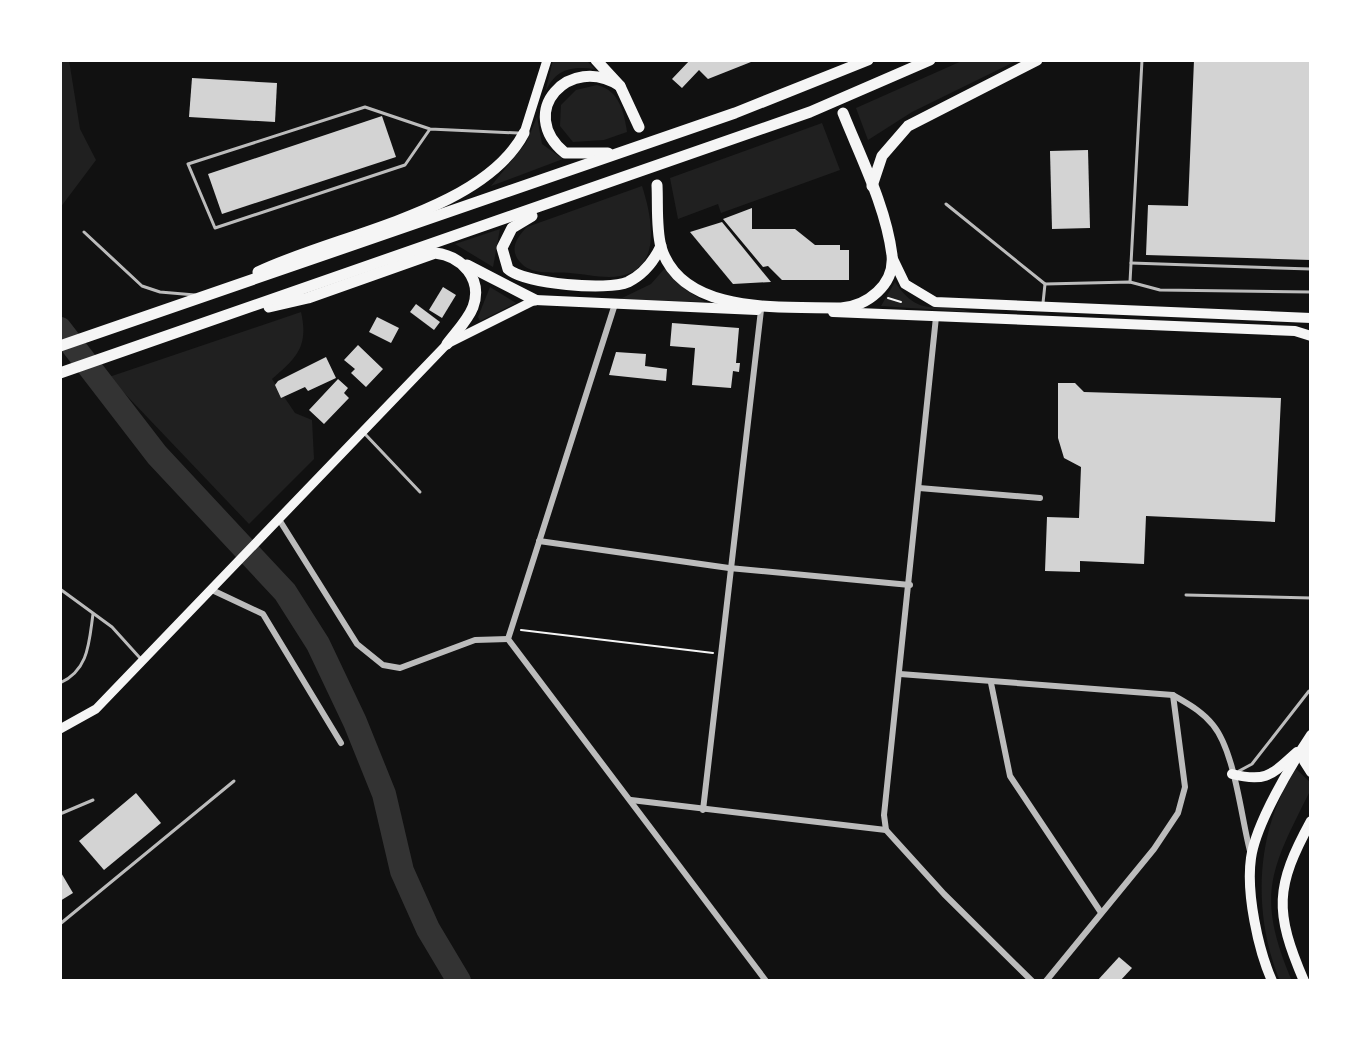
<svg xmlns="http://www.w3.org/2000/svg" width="1371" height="1041" viewBox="0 0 1371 1041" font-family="'Alegreya Sans',sans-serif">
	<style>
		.green { fill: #202020 }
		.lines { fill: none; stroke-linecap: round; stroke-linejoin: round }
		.river { stroke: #333; stroke-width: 24 }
		.building { fill: #d3d3d3 }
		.path { stroke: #f5f5f5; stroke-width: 2 }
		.service { stroke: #bcbcbc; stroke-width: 3 }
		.minor { stroke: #bcbcbc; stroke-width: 6 }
		.secondary { stroke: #f5f5f5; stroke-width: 9 }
		.primary { stroke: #f5f5f5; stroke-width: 10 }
		.motorway { stroke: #f5f5f5; stroke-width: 11 }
	</style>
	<rect width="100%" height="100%" fill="#111"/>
	<!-- green -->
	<g class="green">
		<polygon points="60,60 69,60 80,129 96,160 60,208"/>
		<path d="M553,60H586L595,69C571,66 555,69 545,93Z"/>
		<polygon points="964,60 1018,60 912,112 868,140 856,108"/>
		<path d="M597,85C619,90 624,112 627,132L604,140L573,142L560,126L561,105L576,90Z"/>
		<polygon points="537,117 542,144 563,159 491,186 526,143"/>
		<polygon points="822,123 840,170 721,213 718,204 678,219 670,178"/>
		<path d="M642,186C651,214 664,268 620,276C605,279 585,274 570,273C556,272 532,275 522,264C508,251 516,238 527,227Z"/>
		<polygon points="500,229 493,267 455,244"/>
		<polygon points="666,267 686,290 705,302 620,299 651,284"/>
		<path d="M895,282C921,321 938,300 970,312L881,306Z"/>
		<polygon points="490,287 516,303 480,321 478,317"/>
		<path d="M301,312C309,347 296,358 272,379L295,413L312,420L314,459L249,524L109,377Z"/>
		<path d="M1296,769L1311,783V789C1271,869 1255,894 1292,981H1280C1252,914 1255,830 1296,769Z"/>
	</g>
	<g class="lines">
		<!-- river -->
		<polyline class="river" points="60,329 157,455 285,592 318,644 355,722 384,794 402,871 428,929 459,981"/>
	</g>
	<!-- building -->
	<g class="building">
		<polygon points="756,60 708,79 699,70 682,88 672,79 690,60"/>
		<polygon points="1194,60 1311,60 1311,260 1146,255 1148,205 1188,206"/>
		<polygon points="192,78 277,83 275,122 189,117"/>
		<polygon points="382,116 396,157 222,214 208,174"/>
		<polygon points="1088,150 1090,228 1052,229 1050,151"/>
		<polygon points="752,208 752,229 795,229 815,245 840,245 840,250 849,250 849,280 782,280 768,266 763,267 723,219"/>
		<polygon points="722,222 771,282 733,284 690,232"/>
		<polygon points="443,287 456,295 442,318 429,310"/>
		<polygon points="416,304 440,322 434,330 410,312"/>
		<polygon points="377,317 399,328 391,343 369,332"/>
		<polygon points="672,323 739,328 736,363 740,363 739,372 733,371 731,388 692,385 695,348 670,346"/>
		<polygon points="358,345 383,369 366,387 351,373 355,369 344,360"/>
		<polygon points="616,352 646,354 645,366 667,369 666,381 609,375"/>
		<polygon points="326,357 336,378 308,391 305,387 281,398 275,385 278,381"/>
		<polygon points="338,379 348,388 344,393 349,398 324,424 309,410"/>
		<polygon points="1058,383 1075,383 1084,392 1281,398 1275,522 1146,516 1144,564 1080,561 1080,572 1045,571 1047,517 1079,518 1081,467 1064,458 1058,438"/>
		<polygon points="136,793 161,823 104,870 79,841"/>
		<polygon points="60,871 73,893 60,901"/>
		<polygon points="1119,957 1132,968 1120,981 1097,981"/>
	</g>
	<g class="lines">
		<!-- path -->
		<g class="path">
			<polyline points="888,298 901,302"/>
			<polyline points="521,630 713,653"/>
		</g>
		<!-- service -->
		<g class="service">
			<polyline points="430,129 405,165 215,228 188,164 365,107 430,129 518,133"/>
			<polyline points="946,204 1045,284 1043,303"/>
			<polyline points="84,232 142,286 160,292 195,295"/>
			<polyline points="1131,263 1311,269"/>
			<polyline points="1130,282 1142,60"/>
			<polyline points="1045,284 1130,282 1160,290 1311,292"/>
			<polyline points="365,434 420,492"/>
			<polyline points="60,589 112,627 140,658"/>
			<polyline points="1186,595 1311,598"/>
			<path d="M60,683C89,670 89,642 93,614"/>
			<polyline points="1239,771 1252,764 1309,691"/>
			<polyline points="60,814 93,800"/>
			<polyline points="60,924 234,781"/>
		</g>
		<!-- minor -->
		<g class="minor">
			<polyline points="615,304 508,639 766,981"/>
			<polyline points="919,488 1040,498"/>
			<polyline points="280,521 357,644 383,665 400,668 475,640 508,639"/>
			<polyline points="539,541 729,568 910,585"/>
			<polyline points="212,590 263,614 341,743"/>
			<path d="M900,674L1173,695C1188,704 1202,711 1213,725C1235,752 1241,817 1250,851"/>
			<polyline points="991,683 1010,776 1100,911"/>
			<polyline points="631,800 886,830 944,894 1032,981"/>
			<polyline points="703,810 761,310"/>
			<polyline points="886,830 884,815 936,317"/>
			<polyline points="1046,981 1154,849 1178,813 1185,787 1173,695"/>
		</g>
		<!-- secondary -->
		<g class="secondary">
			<polyline points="524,133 547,60"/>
			<polyline points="60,729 96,709 447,344 535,300"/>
		</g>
		<!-- primary -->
		<g class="primary">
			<polyline points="892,257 905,284 935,302 1311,318"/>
			<polyline points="535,300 757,310"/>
			<polyline points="833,312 1295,331 1311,336"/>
			<polyline points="1304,747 1304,761 1311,772"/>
			<path d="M1232,774C1267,783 1272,774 1297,752"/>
			<path d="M1272,981C1258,949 1246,893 1251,858C1256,823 1291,765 1311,735"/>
			<path d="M1304,981C1274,911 1275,887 1311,821"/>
		</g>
		<!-- motorway -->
		<g class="motorway">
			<polyline points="596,60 620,86 639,127"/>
			<path d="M608,153H565C515,112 570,53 620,86"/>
			<path d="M657,185C658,205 656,228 661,247C682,317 786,306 841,308C867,306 895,285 892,255C886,207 861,158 843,113"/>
			<polyline points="872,186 882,156 908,126 1037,60"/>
			<path d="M532,216L512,228L502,248L508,269C525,284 608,291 628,282C644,274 654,261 661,246"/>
			<polyline points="467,265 535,300"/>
			<path d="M258,272C337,234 483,212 524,133"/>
			<path d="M269,307L308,298L435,253C462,256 483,279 473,307C468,320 456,332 447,344"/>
			<polyline points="60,346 735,113 868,60"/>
			<polyline points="60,373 810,112 930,60"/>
		</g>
	</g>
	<!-- border -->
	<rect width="1371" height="1041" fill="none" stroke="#ffffff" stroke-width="124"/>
</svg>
